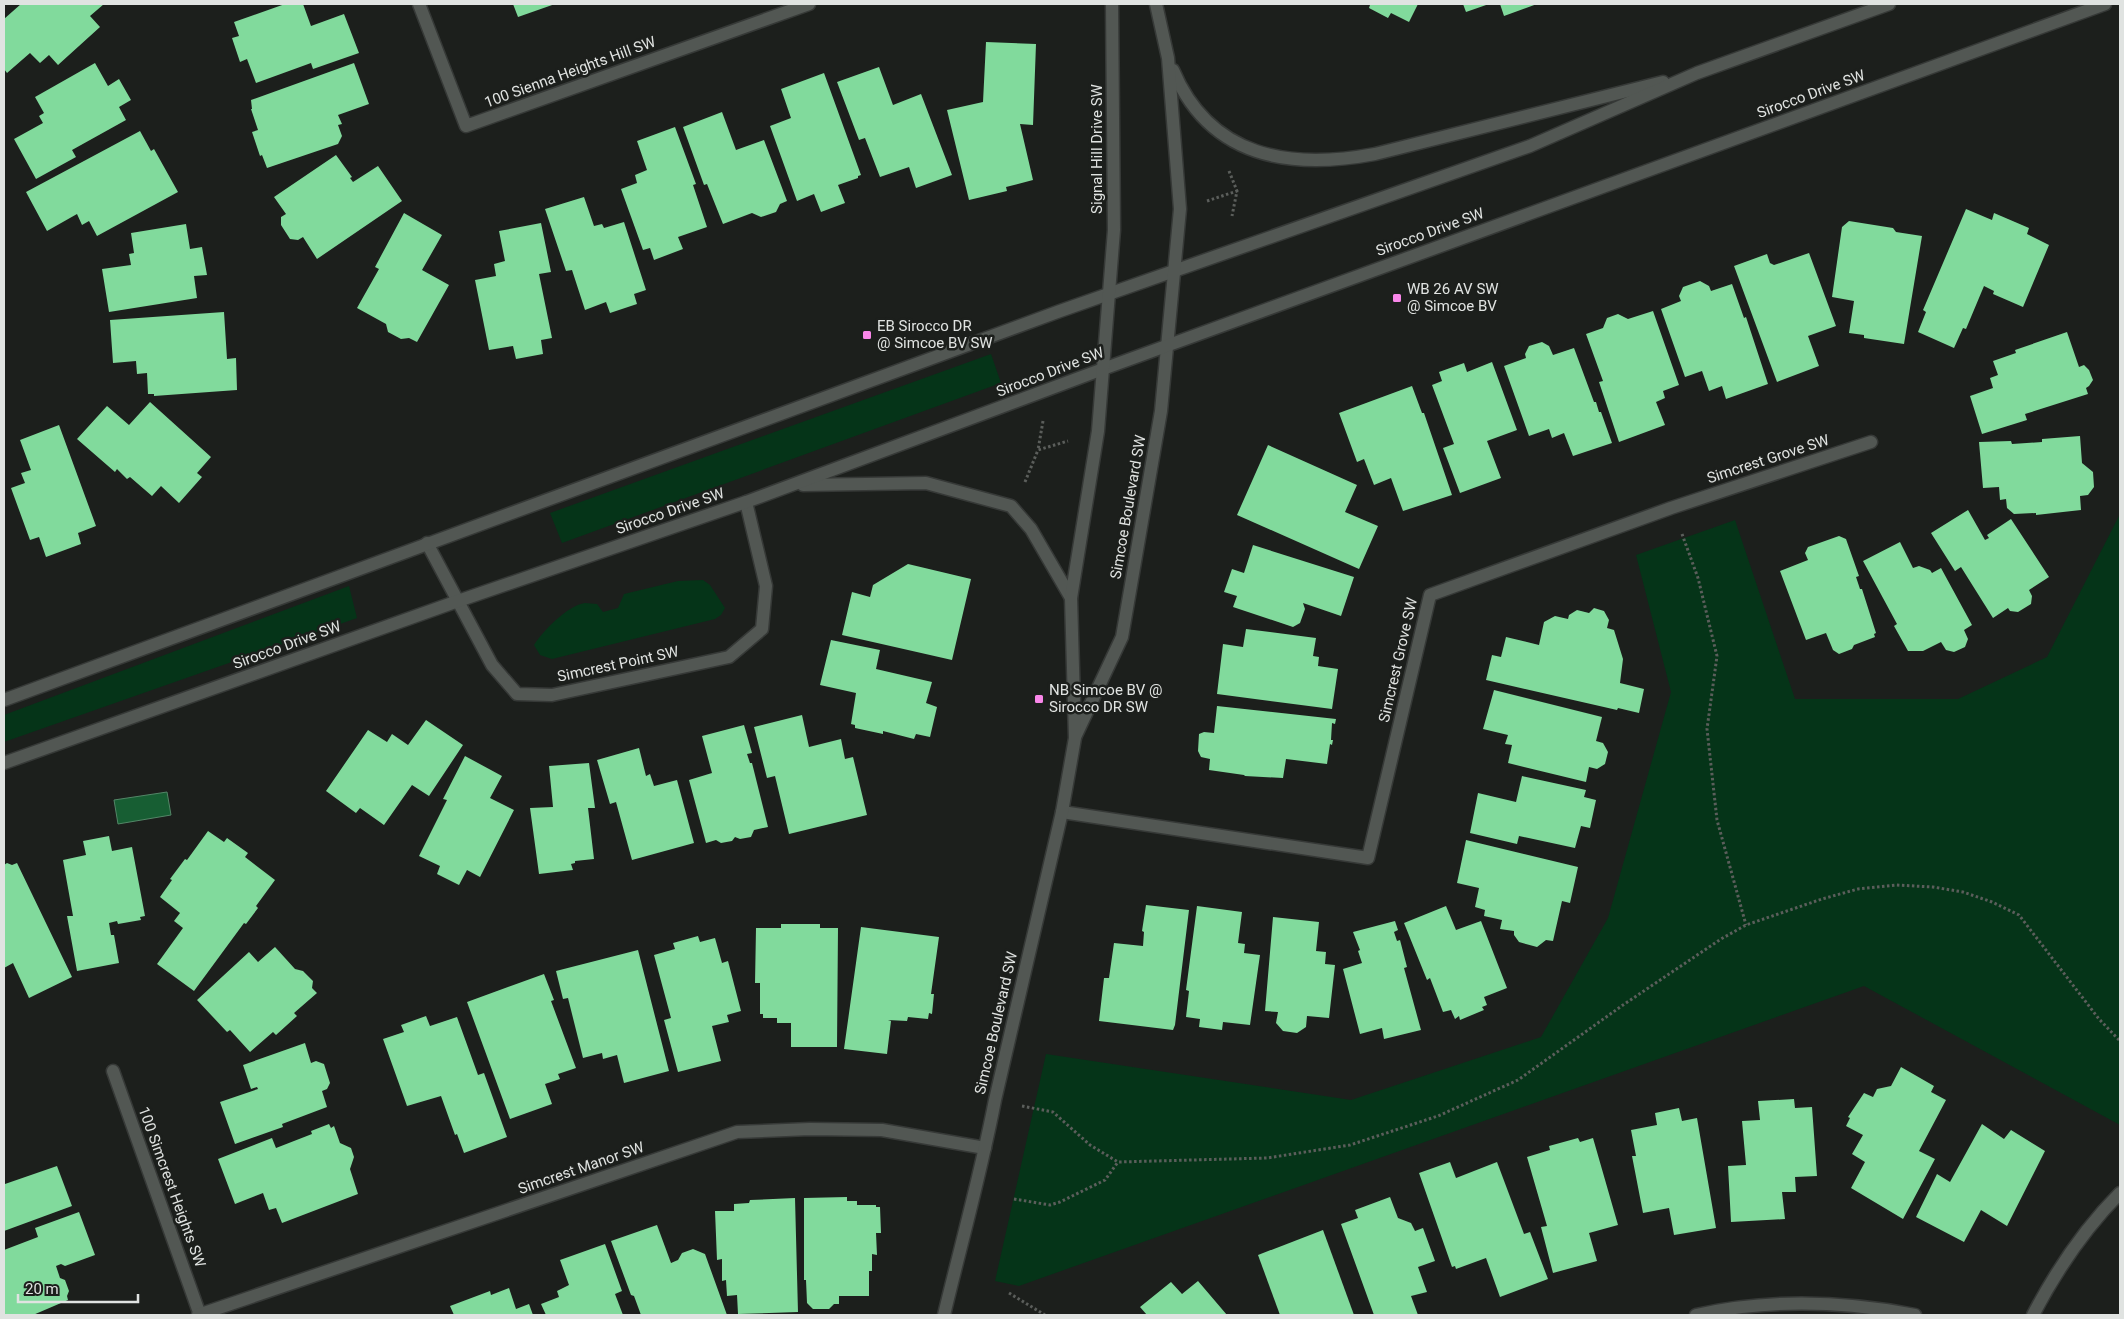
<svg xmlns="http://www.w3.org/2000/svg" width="2124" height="1319" viewBox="0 0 2124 1319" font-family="Roboto,sans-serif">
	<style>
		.green { fill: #053418 }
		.water { fill: #175e33; stroke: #538667 }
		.building { fill: #81da9c }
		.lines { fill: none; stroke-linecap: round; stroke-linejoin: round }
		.minor-casing { stroke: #363937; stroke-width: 15 }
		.path { stroke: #5b5e5b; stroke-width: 3; stroke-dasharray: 2.5 2.5; stroke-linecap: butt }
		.minor { stroke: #525753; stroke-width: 12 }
		.poi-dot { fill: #f987e9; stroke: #1c1f1c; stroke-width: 2 }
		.labels { text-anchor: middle; stroke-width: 5; stroke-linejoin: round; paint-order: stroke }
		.street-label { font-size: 15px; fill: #e0e3e1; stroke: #1c1f1c }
		.poi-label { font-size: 15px; fill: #e0e3e1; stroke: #1c1f1c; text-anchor: start }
	</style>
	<rect width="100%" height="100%" fill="#1c1f1c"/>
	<!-- green -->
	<g class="green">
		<polygon points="991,354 1001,383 562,543 550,513"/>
		<polygon points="2120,514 2120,1125 1864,986 1019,1286 995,1281 1046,1054 1351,1100 1541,1037 1608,918 1671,692 1636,555 1735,520 1795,699 1958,699 2047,657"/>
		<path d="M703,580L710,585L725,608L721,615L715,619L552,659L540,655L534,645C543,631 568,605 585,603C588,603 593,604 597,604L603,612L618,608L624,594L678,581Z"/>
		<polygon points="349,586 357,618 4,742 4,715"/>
	</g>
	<!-- water -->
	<polygon class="water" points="167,792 171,815 118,824 114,800"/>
	<!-- building -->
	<g class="building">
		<polygon points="21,4 104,4 90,16 100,27 58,65 49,55 40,63 30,53 7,73 4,69 4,19"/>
		<polygon points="285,4 303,4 311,26 344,14 359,53 313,69 311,63 256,83 247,59 240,62 232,38 239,36 234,22"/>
		<polygon points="513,4 555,4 518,17"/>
		<polygon points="1367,4 1418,4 1409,22 1391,13 1388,18 1369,8 1370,5"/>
		<polygon points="1463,4 1489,4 1466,12"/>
		<polygon points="1500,4 1537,4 1504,16"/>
		<polygon points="986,42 1036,44 1033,125 1020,124 1033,180 1006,187 1007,191 969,200 947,110 983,102"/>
		<polygon points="95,63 108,86 119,79 131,100 119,107 126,120 72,150 76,157 36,179 14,139 43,123 39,116 44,113 35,97"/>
		<polygon points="354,63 369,104 338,115 342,124 338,125 342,136 338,144 267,168 262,155 260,156 252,132 258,130 251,109 252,109 251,100"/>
		<polygon points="879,67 893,105 921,94 952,175 916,188 909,167 880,177 865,138 859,140 837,82"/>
		<polygon points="824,73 861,175 858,176 858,178 838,185 845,203 821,212 814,194 797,201 770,126 791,118 781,89"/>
		<polygon points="722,112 736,150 764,140 787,201 780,204 776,212 761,217 752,213 723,224 707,184 704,185 683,127"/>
		<polygon points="675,127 696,184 693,185 707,227 678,237 683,249 654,260 650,248 643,250 621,189 637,183 635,175 647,170 637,141"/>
		<polygon points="140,131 151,151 154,149 178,192 97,236 89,221 82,225 77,214 47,231 26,192"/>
		<polygon points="336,155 352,177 350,178 353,182 378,166 402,201 317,259 303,237 298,240 290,239 281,225 281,217 286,214 274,197"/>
		<polygon points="584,197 594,226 602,224 604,228 624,222 646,290 634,294 637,304 610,313 606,302 585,310 572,270 566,271 545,209"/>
		<polygon points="1966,209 1992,220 1994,213 2029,228 2027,234 2049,245 2023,307 1993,294 1994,291 1984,286 1966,329 1963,328 1954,348 1918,332 1926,312 1923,310"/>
		<polygon points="404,213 442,235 422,270 449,285 417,342 409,338 401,339 388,332 386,324 357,308 379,269 375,267"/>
		<polygon points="1849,221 1893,228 1896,232 1922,236 1904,344 1864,338 1864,335 1849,333 1854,301 1832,297 1842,227"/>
		<polygon points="541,223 551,272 539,274 552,338 541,340 543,354 516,359 513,346 489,350 475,280 496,276 494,264 505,261 499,231"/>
		<polygon points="186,224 190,249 202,247 207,275 194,276 197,298 109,312 102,269 131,265 129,254 134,253 131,233"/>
		<polygon points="1809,253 1836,326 1808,336 1819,366 1777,382 1734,266 1767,254 1770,263 1774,265"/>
		<polygon points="1700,281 1709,286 1711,291 1732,284 1744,318 1746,317 1768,384 1726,399 1722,386 1709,391 1702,371 1685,377 1661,309 1681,301 1679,296 1683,287"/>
		<polygon points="1653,311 1679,385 1663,391 1665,398 1656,402 1665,425 1619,442 1599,382 1603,381 1586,334 1603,328 1607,318 1618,314 1628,319"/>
		<polygon points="224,312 227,359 236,358 237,390 154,396 154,394 148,394 147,373 137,374 136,361 113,363 110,320"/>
		<polygon points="2067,332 2079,367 2084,365 2089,370 2093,380 2089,386 2086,388 2088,394 2025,414 2027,420 1982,434 1970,396 1993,388 1990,378 1998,375 1993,361 2016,353 2015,350"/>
		<polygon points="1542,342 1549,346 1553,355 1574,348 1594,402 1596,402 1599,412 1601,412 1612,443 1573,456 1564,433 1552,438 1549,429 1529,436 1504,366 1526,358 1525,354 1529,346"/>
		<polygon points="1492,362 1517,430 1487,441 1501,478 1460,493 1443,448 1454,444 1432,385 1442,381 1439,372 1464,363 1467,372"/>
		<polygon points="1412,386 1422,413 1424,413 1452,495 1403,511 1391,478 1374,485 1364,459 1357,462 1339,413"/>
		<polygon points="150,402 211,457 197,473 202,477 179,503 161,486 152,496 130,477 127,479 117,469 115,472 77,439 107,406 129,425"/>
		<polygon points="59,425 96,526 78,533 81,544 46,557 39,537 30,540 11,488 25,483 21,473 31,470 20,440"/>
		<polygon points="2080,436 2082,463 2093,472 2094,487 2088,495 2080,496 2081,510 2036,515 2036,513 2014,514 2007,508 2006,499 2000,500 1999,487 1983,488 1979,442 2011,441 2012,444 2042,442 2042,439"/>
		<polygon points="1268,445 1357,485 1345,512 1378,526 1359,569 1237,515"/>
		<polygon points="1968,510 1985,540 1989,538 1987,535 2011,519 2049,577 2029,590 2032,596 2031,604 2018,612 2010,611 2008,608 1993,618 1961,567 1955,571 1931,533"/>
		<polygon points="1839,536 1846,539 1859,576 1856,577 1860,589 1862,589 1876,633 1874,634 1875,637 1854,645 1852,649 1839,654 1833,650 1826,633 1806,640 1780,571 1808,560 1805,553 1808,547"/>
		<polygon points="1900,542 1913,568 1919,566 1930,570 1932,573 1941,568 1972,625 1964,630 1968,639 1965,647 1954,652 1946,650 1941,642 1923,651 1908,651 1894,626 1897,624 1863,561"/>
		<polygon points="1253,545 1354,577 1341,616 1303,603 1305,609 1300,623 1293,627 1233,607 1237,596 1224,592 1232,569 1244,573"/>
		<polygon points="908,564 971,579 952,660 842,635 852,592 870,597 873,585"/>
		<polygon points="1594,608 1604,611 1609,620 1607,628 1614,630 1623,659 1620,683 1644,689 1639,713 1618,708 1617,710 1486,680 1492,655 1501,657 1506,637 1539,645 1544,622 1555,616 1568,619 1569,615 1577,610 1589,613"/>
		<polygon points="1246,629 1316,638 1313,656 1319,657 1318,666 1338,669 1332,709 1217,694 1223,644 1243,647"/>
		<polygon points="831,640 880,650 876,669 932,682 926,703 937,707 930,737 916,734 914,739 883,731 883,734 855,728 855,725 851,724 856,693 820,685"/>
		<polygon points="1494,690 1602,717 1596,741 1603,743 1608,752 1605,764 1597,769 1589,767 1586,782 1508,763 1512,745 1505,744 1508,735 1483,729"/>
		<polygon points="1217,706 1336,719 1335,724 1332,723 1331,740 1333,740 1332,745 1330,744 1327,764 1286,759 1283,778 1245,776 1244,775 1209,770 1210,759 1201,757 1198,751 1199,734 1204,732 1214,733"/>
		<polygon points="802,715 809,747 841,739 845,759 853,757 867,815 789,834 775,776 767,778 754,727"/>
		<polygon points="426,720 463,745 429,796 412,785 384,825 360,808 356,813 326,791 368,730 387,742 392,734 408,745"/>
		<polygon points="744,725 752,753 747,754 750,763 752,763 768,827 754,830 751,837 740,839 735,837 732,841 721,843 716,840 706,843 689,780 712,773 702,736"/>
		<polygon points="639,748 646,776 650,774 654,786 677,780 694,843 632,860 616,802 610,804 597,760"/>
		<polygon points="465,756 502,776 490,798 514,810 480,877 467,870 459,885 437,874 440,866 419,856 447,800 443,799"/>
		<polygon points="589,763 595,808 588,808 594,859 575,861 575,863 571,864 573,870 539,874 530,808 553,807 549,766"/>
		<polygon points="1522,776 1586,790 1584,797 1596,800 1590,828 1581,826 1575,848 1519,836 1517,844 1470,833 1478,793 1516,802"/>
		<polygon points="208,831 224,842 227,838 248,853 245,857 275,880 256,906 258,908 246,924 244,923 194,991 157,964 183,928 174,921 180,913 160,897 172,880 170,879 185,859 187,860"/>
		<polygon points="109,836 112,851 132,847 145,916 140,917 141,920 118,924 117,921 109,923 111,935 114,935 119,963 77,971 67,916 73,916 63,860 86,855 83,841"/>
		<polygon points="1466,840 1578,867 1570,903 1562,901 1553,941 1546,940 1537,947 1519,942 1514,935 1514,931 1500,929 1502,920 1484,916 1485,910 1475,907 1479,888 1457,883"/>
		<polygon points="7,863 12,865 17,863 72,977 29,998 13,963 4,968 4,865"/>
		<polygon points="1146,905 1189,910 1175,1025 1173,1030 1099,1021 1104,978 1109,978 1114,943 1143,946 1144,932 1142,931"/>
		<polygon points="1197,906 1242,912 1238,943 1245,944 1244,953 1260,955 1250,1025 1223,1022 1222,1030 1199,1027 1200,1019 1186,1017 1189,991 1186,990"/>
		<polygon points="1446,906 1456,930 1481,921 1507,988 1484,997 1487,1005 1482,1007 1484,1010 1460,1020 1459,1016 1455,1019 1451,1010 1443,1012 1430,978 1427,980 1404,923"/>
		<polygon points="1273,917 1319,922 1316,951 1326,952 1325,964 1335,965 1329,1018 1307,1016 1306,1027 1297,1033 1283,1031 1276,1023 1278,1012 1265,1011"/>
		<polygon points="1395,921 1398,930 1394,932 1397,941 1400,940 1407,967 1404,968 1421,1030 1384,1039 1382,1028 1360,1034 1343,969 1362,963 1358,951 1360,950 1353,932"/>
		<polygon points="781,924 820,924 820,928 838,928 837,1047 791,1047 791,1023 777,1023 777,1018 763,1018 763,1014 760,1014 760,983 755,983 756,928 781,928"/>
		<polygon points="861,927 939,937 931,994 934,994 932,1014 929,1013 928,1019 908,1017 907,1021 888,1020 891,1021 887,1054 844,1049"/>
		<polygon points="698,936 700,942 715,938 722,963 728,961 741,1011 727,1015 729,1022 712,1026 721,1061 678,1072 664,1020 671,1018 654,955 675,949 673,943"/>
		<polygon points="275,947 295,969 303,971 313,981 312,988 317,993 294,1013 297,1016 276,1035 273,1032 250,1052 230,1030 227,1032 197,1000 249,952 258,962"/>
		<polygon points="638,950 669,1071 624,1083 617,1055 603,1059 602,1053 583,1058 568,998 563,999 556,971"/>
		<polygon points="544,974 554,1000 551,1001 576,1068 558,1074 560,1079 545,1084 552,1104 510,1119 467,1002"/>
		<polygon points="426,1016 430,1026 457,1017 478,1075 484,1073 507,1137 464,1153 457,1134 455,1135 441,1096 407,1106 383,1039 404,1032 401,1025"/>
		<polygon points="305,1043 311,1063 316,1061 324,1064 330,1083 327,1089 322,1091 327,1107 282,1124 283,1127 235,1144 220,1102 258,1089 257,1087 251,1089 243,1065"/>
		<polygon points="1901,1067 1934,1086 1931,1092 1946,1100 1919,1151 1935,1159 1903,1219 1851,1188 1865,1162 1852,1154 1863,1135 1846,1126 1850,1118 1848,1117 1864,1093 1873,1097 1877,1089 1891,1086"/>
		<polygon points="1794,1099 1795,1108 1812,1107 1817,1176 1795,1177 1796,1192 1782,1192 1785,1219 1731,1222 1728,1166 1746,1165 1742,1121 1760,1120 1758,1101"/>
		<polygon points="1679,1108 1682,1121 1697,1118 1716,1228 1674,1235 1669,1208 1643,1213 1632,1156 1636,1156 1631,1130 1657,1125 1655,1113"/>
		<polygon points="329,1124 331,1128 334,1126 340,1143 351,1148 354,1157 350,1169 358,1194 282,1223 276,1208 269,1210 263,1193 235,1204 218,1159 272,1138 276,1148 312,1134 311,1131"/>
		<polygon points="1982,1124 2004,1139 2011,1130 2045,1151 2007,1226 1981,1210 1964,1242 1916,1217 1937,1174 1950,1182"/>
		<polygon points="1578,1138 1580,1142 1593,1138 1618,1225 1589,1233 1597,1261 1553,1273 1541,1227 1547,1226 1527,1157 1550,1150 1549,1146"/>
		<polygon points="1450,1162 1456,1178 1497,1162 1524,1234 1530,1232 1548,1279 1500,1297 1486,1258 1456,1269 1455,1266 1452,1267 1419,1173"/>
		<polygon points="57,1166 72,1206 4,1231 4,1180 5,1184"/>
		<polygon points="847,1197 847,1201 857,1201 857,1205 876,1205 876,1207 880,1207 881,1233 876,1233 877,1255 872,1254 872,1271 869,1271 869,1296 839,1296 839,1304 834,1304 829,1309 813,1309 807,1303 806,1280 804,1280 804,1198"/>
		<polygon points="1390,1197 1398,1218 1411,1223 1415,1231 1423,1228 1435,1261 1418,1267 1427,1292 1411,1296 1418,1315 1374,1315 1341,1224 1358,1218 1355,1210"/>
		<polygon points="795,1198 798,1312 738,1314 737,1295 727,1296 726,1280 722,1281 722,1259 717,1260 715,1211 734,1211 734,1204 749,1203 750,1200"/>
		<polygon points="79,1212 95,1255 65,1266 61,1264 56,1266 60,1278 65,1280 69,1291 67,1296 68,1300 33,1315 32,1314 4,1315 4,1250 38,1237 35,1228"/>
		<polygon points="657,1225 671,1263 678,1260 682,1253 693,1249 705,1254 727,1315 641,1315 634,1296 631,1295 611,1241"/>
		<polygon points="1323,1230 1354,1315 1280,1315 1258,1255"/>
		<polygon points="605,1244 622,1291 615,1294 623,1315 546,1315 541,1304 559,1297 557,1291 569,1285 560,1260"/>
		<polygon points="1198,1281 1227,1315 1147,1315 1140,1307 1171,1282 1182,1294"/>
		<polygon points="509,1288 516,1309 529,1304 533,1315 454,1315 450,1306 490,1291 491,1295"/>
	</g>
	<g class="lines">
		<defs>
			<g id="minor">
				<polyline points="419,4 466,126 809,4"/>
				<path d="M1173,70C1210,158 1290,170 1375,154L1663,82"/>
				<polyline points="803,485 926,483 1011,506 1031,529 1071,598"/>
				<polyline points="427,543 492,665 517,694 552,695 729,657 762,629 766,586 746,502"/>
				<polyline points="4,700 1060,311 1530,146 1697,73 1889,4"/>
				<polyline points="1076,735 1122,637 1161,411 1180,209 1168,58 1156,4"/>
				<polyline points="4,763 458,601 746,502 1103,369 2105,4"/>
				<polyline points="1062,812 1368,858 1430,595 1671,508 1871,442"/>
				<polyline points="113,1071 200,1315"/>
				<polyline points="198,1315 737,1132 810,1129 882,1130 985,1148"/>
				<path d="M944,1315C961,1244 981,1173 995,1100L1062,812L1075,738L1071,598L1098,431L1114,230L1112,4"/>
				<path d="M1696,1315C1767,1299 1843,1301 1915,1315"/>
				<path d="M2033,1315C2056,1271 2085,1228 2120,1193"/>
			</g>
		</defs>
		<!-- minor casing -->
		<use href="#minor" class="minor-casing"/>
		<!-- path -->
		<g class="path">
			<polyline points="1229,171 1237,191"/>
			<polyline points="1207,201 1237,191 1232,216"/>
			<polyline points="1043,421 1038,450 1068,441"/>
			<polyline points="1025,482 1038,450"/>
			<polyline points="1682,534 1698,578 1717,656 1707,729 1717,820 1746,925"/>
			<polyline points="1022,1106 1053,1112 1090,1145 1118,1162 1267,1158 1350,1145 1438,1116 1518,1080 1623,1005 1721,939 1746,925 1822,899 1858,889 1896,885 1933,887 1963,892 1992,902 2019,915 2099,1019 2120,1041"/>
			<polyline points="1014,1199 1050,1205 1060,1202 1105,1180 1118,1162"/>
			<polyline points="1009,1293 1045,1315"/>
		</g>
		<!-- minor -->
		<use href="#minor" class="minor"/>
	</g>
	<!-- markers -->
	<g class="poi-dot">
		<rect x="1392" y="293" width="10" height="10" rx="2.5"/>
		<rect x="862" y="330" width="10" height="10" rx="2.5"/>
		<rect x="1034" y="694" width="10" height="10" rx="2.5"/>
	</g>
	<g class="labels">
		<!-- street labels -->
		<g class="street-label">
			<text transform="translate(570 72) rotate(-20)" y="5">100 Sienna Heights Hill SW</text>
			<text transform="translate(1811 94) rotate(-20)" y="5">Sirocco Drive SW</text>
			<text transform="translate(1097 149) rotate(-90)" y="5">Signal Hill Drive SW</text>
			<text transform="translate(1430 232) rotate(-20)" y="5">Sirocco Drive SW</text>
			<text transform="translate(1050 372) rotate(-21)" y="5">Sirocco Drive SW</text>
			<text transform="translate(1768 459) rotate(-18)" y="5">Simcrest Grove SW</text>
			<text transform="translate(1128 507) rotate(-80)" y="5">Simcoe Boulevard SW</text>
			<text transform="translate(670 511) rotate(-19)" y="5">Sirocco Drive SW</text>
			<text transform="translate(287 645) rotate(-20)" y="5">Sirocco Drive SW</text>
			<text transform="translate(1398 660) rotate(-77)" y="5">Simcrest Grove SW</text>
			<text transform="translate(618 664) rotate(-12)" y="5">Simcrest Point SW</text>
			<text transform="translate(996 1023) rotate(-77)" y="5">Simcoe Boulevard SW</text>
			<text transform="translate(581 1168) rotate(-19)" y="5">Simcrest Manor SW</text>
			<text transform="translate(172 1187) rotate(70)" y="5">100 Simcrest Heights SW</text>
		</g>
		<!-- poi labels -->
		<g class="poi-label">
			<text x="1407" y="294">WB 26 AV SW<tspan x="1407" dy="17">@ Simcoe BV</tspan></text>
			<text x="877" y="331">EB Sirocco DR<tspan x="877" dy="17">@ Simcoe BV SW</tspan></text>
			<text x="1049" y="695">NB Simcoe BV @<tspan x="1049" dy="17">Sirocco DR SW</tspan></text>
		</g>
	</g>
	<!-- border -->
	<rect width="2124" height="1319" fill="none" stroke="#e0e3e1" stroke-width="10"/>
	<!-- scale -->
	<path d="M18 1294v8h120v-8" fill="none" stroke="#e0e3e1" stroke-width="2.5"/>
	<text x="25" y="1294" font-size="15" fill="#e0e3e1" stroke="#1c1f1c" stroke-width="4" paint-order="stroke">20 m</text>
</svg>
